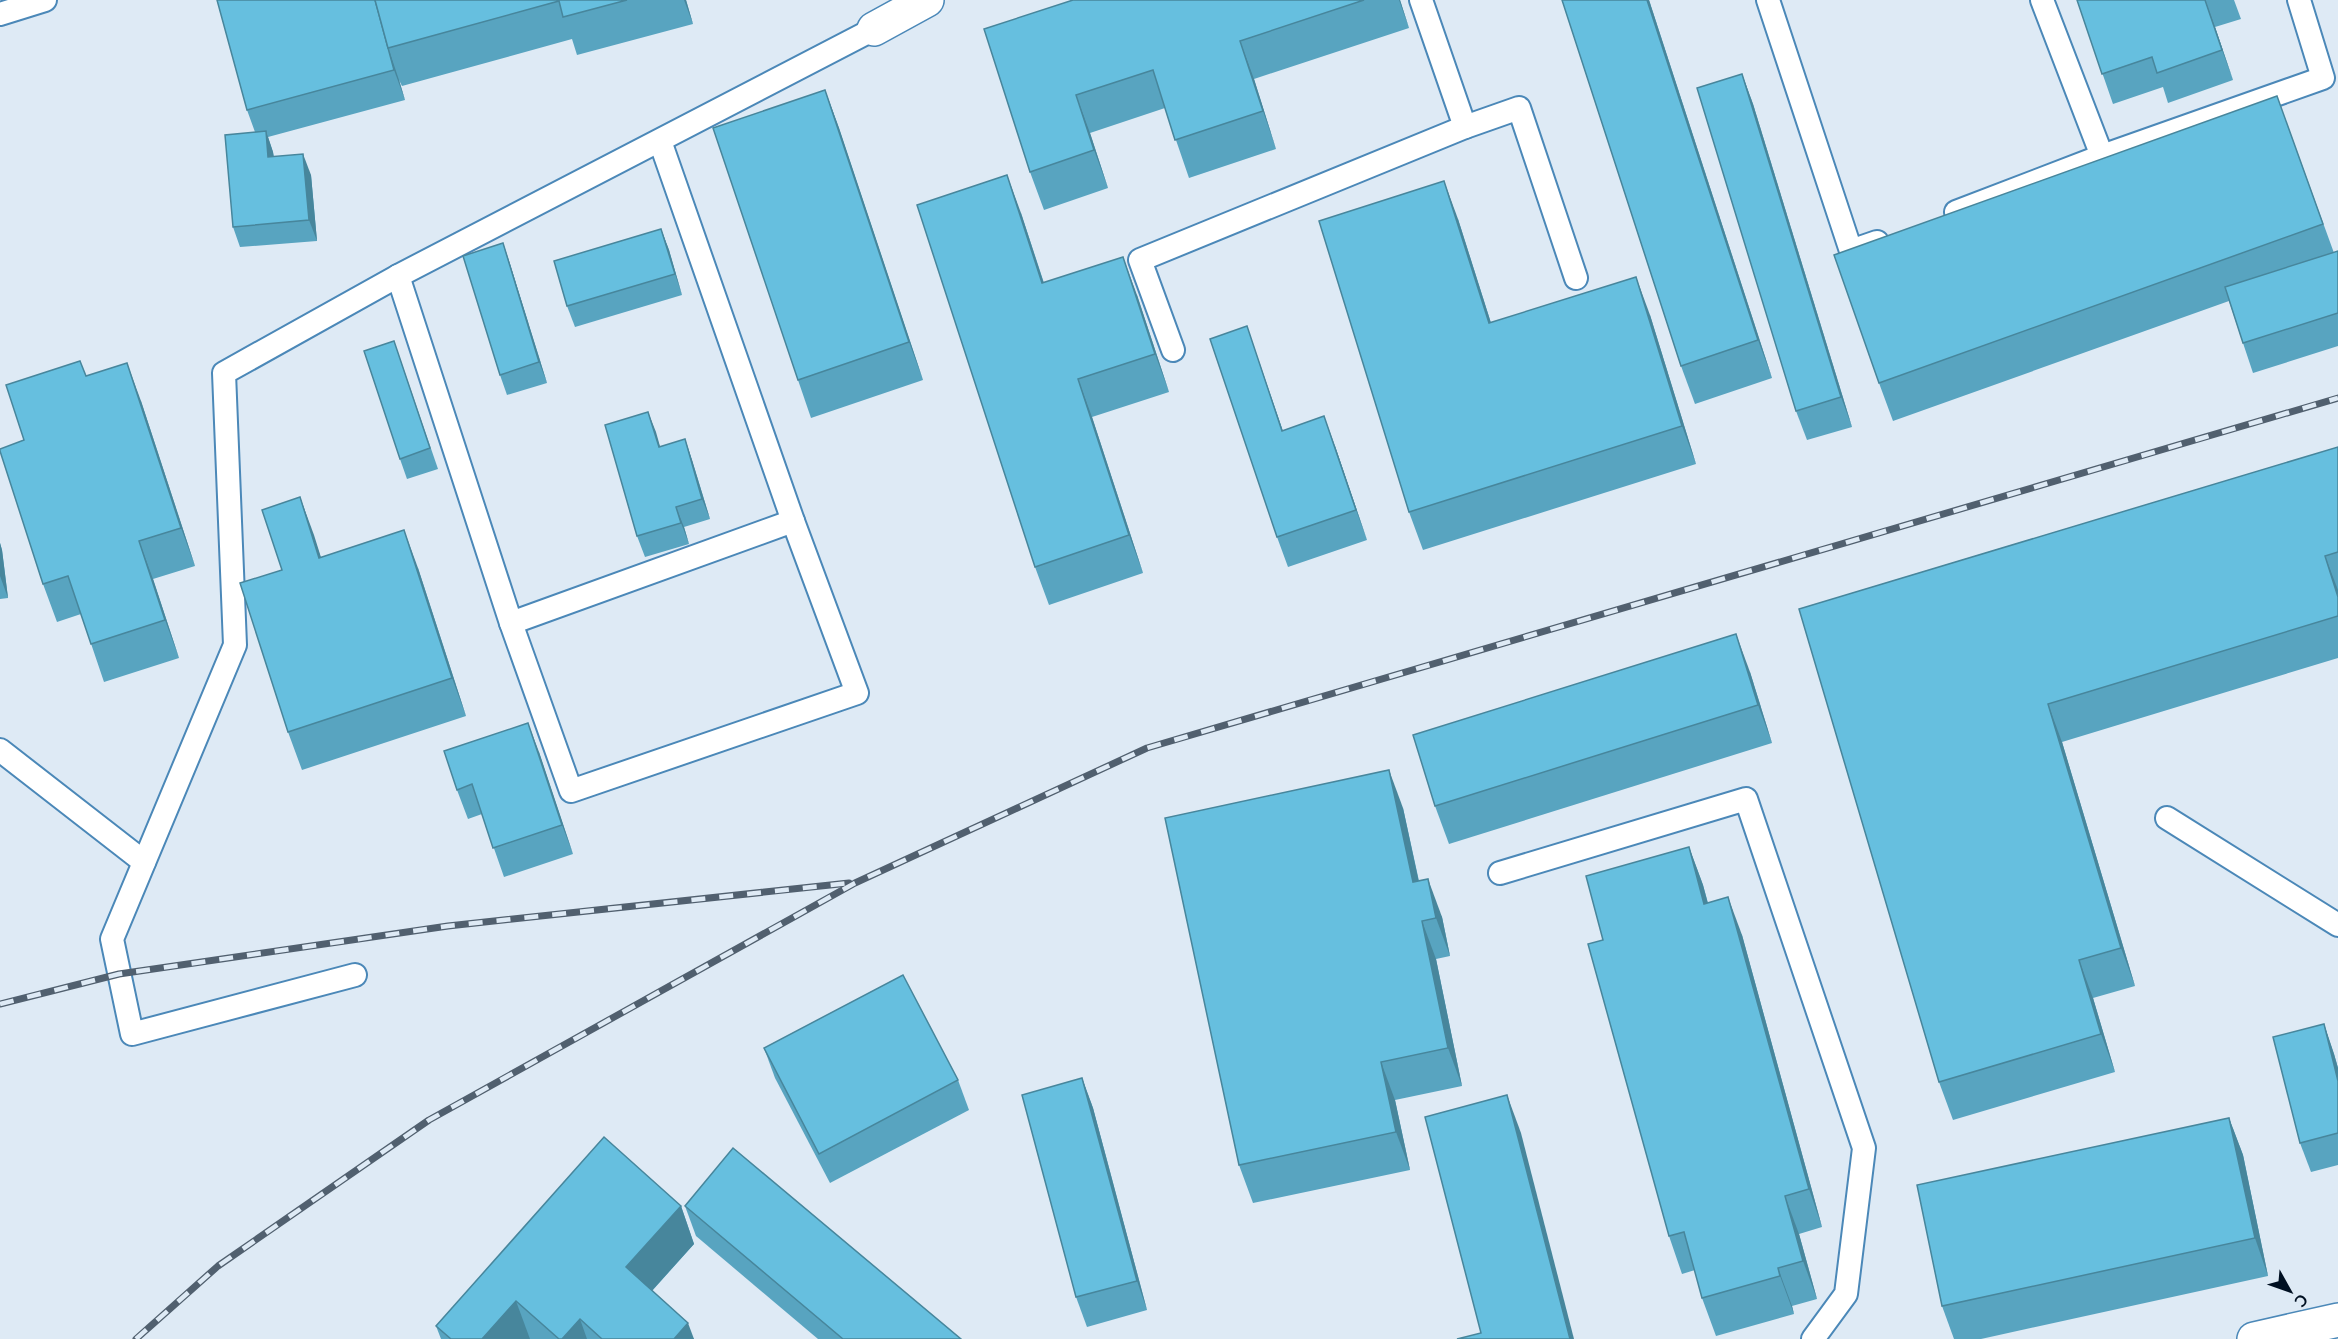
<svg xmlns="http://www.w3.org/2000/svg" width="2338" height="1339" viewBox="0 0 2338 1339" font-family="Lato,sans-serif">
	<style>
		.lines { fill: none; stroke-linecap: round; stroke-linejoin: round }
		.lane-casing { stroke: #4b88b8; stroke-width: 26 }
		.secondary-casing { stroke: #4b88b8; stroke-width: 36 }
		.lane { stroke: #fff; stroke-width: 22 }
		.secondary { stroke: #fff; stroke-width: 33 }
		.rail-casing { stroke: #51606f; stroke-width: 7 }
		.rail { stroke: #deeaf5; stroke-width: 4.5; stroke-dasharray: 14; stroke-linecap: butt }
		.wall { fill: #58a4c0 }
		.shaded-wall { fill: #47869c }
		.building { fill: #66bfdf; stroke: #47869c; stroke-width: 1.5 }
	</style>
	<rect width="100%" height="100%" fill="#deeaf5"/>
	<g class="lines">
		<defs>
			<g id="lane">
				<polyline points="1421,0 1465,127"/>
				<polyline points="1768,0 1851,251 1877,242"/>
				<polyline points="2042,0 2102,156"/>
				<polyline points="0,14 45,0"/>
				<polyline points="1956,212 2102,156 2323,78 2299,0"/>
				<polyline points="398,276 511,623 571,791 857,693 793,521"/>
				<polyline points="1173,350 1140,260 1465,127 1519,108 1576,278"/>
				<polyline points="511,623 793,521 660,141"/>
				<polyline points="0,750 144,862"/>
				<polyline points="2167,818 2338,925"/>
				<polyline points="1500,873 1746,799 1864,1148 1846,1294 1813,1339"/>
				<polyline points="355,975 132,1034 112,939 235,645 224,373 398,276 874,29"/>
			</g>
			<g id="secondary">
				<polyline points="874,29 927,0"/>
				<polyline points="2254,1339 2338,1320"/>
			</g>
		</defs>
		<!-- lane casing -->
		<use href="#lane" class="lane-casing"/>
		<!-- secondary casing -->
		<use href="#secondary" class="secondary-casing"/>
		<!-- lane -->
		<use href="#lane" class="lane"/>
		<!-- secondary -->
		<use href="#secondary" class="secondary"/>
		<defs>
			<g id="rail">
				<polyline points="0,1004 119,974 448,926 849,883"/>
				<polyline points="136,1339 218,1266 429,1120 855,883 1147,748 2338,398"/>
			</g>
		</defs>
		<!-- rail casing -->
		<use href="#rail" class="rail-casing"/>
		<!-- rail -->
		<use href="#rail" class="rail"/>
	</g>
	<!-- wall -->
	<g class="wall">
		<polygon points="217,0 686,0 693,24 577,55 572,39 402,86 399,80 405,100 268,137 273,152 274,157 311,175 317,241 240,247 233,227 255,132 247,110"/>
		<polygon points="1073,0 1400,0 1409,28 1254,79 1276,149 1189,178 1165,108 1090,133 1108,188 1044,210 1030,172"/>
		<polygon points="1562,0 1649,0 1772,378 1695,404 1681,366"/>
		<polygon points="2077,0 2234,0 2241,19 2215,27 2233,80 2168,103 2163,87 2113,104"/>
		<polygon points="1742,74 1753,104 1852,427 1807,440 1796,411"/>
		<polygon points="825,90 839,128 923,380 811,418 798,380"/>
		<polygon points="2277,96 2334,253 2338,251 2338,346 2253,373 2229,301 1893,421 1879,383"/>
		<polygon points="1021,213 1044,283 1137,295 1169,392 1092,417 1143,573 1049,605 1035,567"/>
		<polygon points="1458,219 1491,323 1650,315 1696,464 1423,550 1409,512"/>
		<polygon points="661,229 669,250 682,295 575,327 567,306"/>
		<polygon points="503,243 510,264 547,383 507,395 500,375"/>
		<polygon points="1247,326 1283,431 1335,446 1367,540 1288,567 1277,537"/>
		<polygon points="394,341 438,469 407,479 400,459"/>
		<polygon points="86,376 141,401 195,566 153,579 179,658 104,682 81,614 57,622 43,584 24,440"/>
		<polygon points="648,412 660,447 685,439 692,460 710,519 684,527 689,544 645,557 637,536"/>
		<polygon points="2338,447 2338,658 2062,742 2135,986 2093,998 2115,1072 1953,1120 1939,1082 1799,609"/>
		<polygon points="300,497 321,558 418,568 466,716 302,770 288,732 282,570"/>
		<polygon points="0,543 2,550 8,598 0,599"/>
		<polygon points="1750,672 1772,743 1449,844 1435,806"/>
		<polygon points="539,752 573,854 504,877 482,814 468,819 457,790"/>
		<polygon points="1403,808 1419,881 1442,917 1450,956 1436,959 1462,1086 1395,1100 1410,1170 1253,1203 1239,1165"/>
		<polygon points="1689,847 1703,885 1708,903 1742,935 1822,1227 1799,1234 1817,1299 1792,1306 1794,1314 1716,1336 1702,1298 1695,1270 1682,1274 1669,1236 1603,940"/>
		<polygon points="2324,1024 2334,1054 2338,1068 2338,1165 2311,1172 2300,1143"/>
		<polygon points="764,1048 958,1080 969,1110 830,1183 775,1078"/>
		<polygon points="1082,1078 1093,1108 1147,1310 1087,1327 1076,1297"/>
		<polygon points="2229,1118 2243,1155 2268,1276 1981,1339 1954,1339 1942,1306"/>
		<polygon points="681,1206 694,1244 652,1291 694,1339 441,1339 436,1326"/>
		<polygon points="685,1206 961,1339 818,1339 696,1236"/>
	</g>
	<!-- shaded-wall -->
	<g class="shaded-wall">
		<polygon points="684,0 686,0 693,24"/>
		<polygon points="1399,0 1400,0 1409,28"/>
		<polygon points="1647,0 1649,0 1772,378 1758,340"/>
		<polygon points="2205,0 2215,27 2233,80 2222,50"/>
		<polygon points="1240,41 1254,79 1276,149 1263,111"/>
		<polygon points="389,50 399,80 405,100 394,70"/>
		<polygon points="1742,74 1753,104 1852,427 1841,397"/>
		<polygon points="825,90 839,128 923,380 909,342"/>
		<polygon points="1076,95 1090,133 1108,188 1094,150"/>
		<polygon points="266,131 273,152 276,178 268,157"/>
		<polygon points="303,154 311,175 317,241 309,220"/>
		<polygon points="1007,175 1021,213 1056,321 1042,283"/>
		<polygon points="1444,181 1458,219 1503,361 1489,323"/>
		<polygon points="661,229 669,250 682,295 675,274"/>
		<polygon points="503,243 510,264 547,383 539,362"/>
		<polygon points="1123,257 1137,295 1169,392 1155,354"/>
		<polygon points="1636,277 1650,315 1696,464 1682,426"/>
		<polygon points="1247,326 1257,356 1293,461 1282,431"/>
		<polygon points="127,363 141,401 195,566 181,528"/>
		<polygon points="1078,379 1092,417 1143,573 1129,535"/>
		<polygon points="648,412 656,432 666,468 659,447"/>
		<polygon points="1324,416 1335,446 1367,540 1356,510"/>
		<polygon points="685,439 692,460 710,519 702,499"/>
		<polygon points="300,497 314,535 333,596 319,558"/>
		<polygon points="676,507 684,527 689,544 681,523"/>
		<polygon points="404,530 418,568 466,716 452,678"/>
		<polygon points="139,541 153,579 179,658 165,620"/>
		<polygon points="0,543 2,550 8,598 0,576"/>
		<polygon points="2325,556 2338,590 2338,597"/>
		<polygon points="1736,634 1750,672 1772,743 1758,705"/>
		<polygon points="2048,704 2062,742 2135,986 2121,948"/>
		<polygon points="528,723 539,752 573,854 562,825"/>
		<polygon points="1389,770 1403,808 1427,920 1413,882"/>
		<polygon points="1689,847 1703,885 1718,942 1704,904"/>
		<polygon points="1428,879 1442,917 1450,956 1436,918"/>
		<polygon points="1728,897 1742,935 1822,1227 1809,1189"/>
		<polygon points="1422,921 1436,959 1462,1086 1448,1048"/>
		<polygon points="2079,960 2093,998 2115,1072 2101,1034"/>
		<polygon points="2324,1024 2334,1054 2338,1068 2338,1081"/>
		<polygon points="1381,1062 1395,1100 1410,1170 1396,1132"/>
		<polygon points="1082,1078 1093,1108 1147,1310 1137,1281"/>
		<polygon points="1507,1095 1521,1133 1574,1339 1570,1339"/>
		<polygon points="2229,1118 2243,1155 2268,1276 2255,1238"/>
		<polygon points="1785,1196 1799,1234 1817,1299 1803,1261"/>
		<polygon points="681,1206 694,1244 639,1305 626,1267"/>
		<polygon points="1778,1268 1792,1306 1794,1314 1780,1276"/>
		<polygon points="516,1301 530,1339 482,1339"/>
		<polygon points="580,1319 587,1339 562,1339"/>
		<polygon points="688,1323 694,1339 674,1339"/>
	</g>
	<!-- building -->
	<g class="building">
		<polygon points="217,0 375,0 394,70 247,110"/>
		<polygon points="375,0 627,0 563,17 559,1 388,48"/>
		<polygon points="1073,0 1364,0 1240,41 1263,111 1175,140 1153,70 1076,95 1094,150 1030,172 984,29"/>
		<polygon points="1562,0 1647,0 1758,340 1681,366"/>
		<polygon points="2077,0 2205,0 2222,50 2157,73 2152,57 2102,74"/>
		<polygon points="1742,74 1841,397 1796,411 1697,88"/>
		<polygon points="825,90 909,342 798,380 713,128"/>
		<polygon points="2277,96 2323,224 1879,383 1834,255"/>
		<polygon points="266,131 268,157 303,154 309,220 233,227 225,135"/>
		<polygon points="1007,175 1042,283 1123,257 1155,354 1078,379 1129,535 1035,567 917,205"/>
		<polygon points="1444,181 1489,323 1636,277 1682,426 1409,512 1319,221"/>
		<polygon points="661,229 675,274 567,306 554,261"/>
		<polygon points="503,243 539,362 500,375 463,256"/>
		<polygon points="2338,251 2338,313 2243,343 2225,287"/>
		<polygon points="1247,326 1282,431 1324,416 1356,510 1277,537 1210,339"/>
		<polygon points="394,341 430,448 400,459 364,351"/>
		<polygon points="80,361 86,376 127,363 181,528 139,541 165,620 91,644 68,576 43,584 0,451 0,449 24,440 6,385"/>
		<polygon points="648,412 659,447 685,439 702,499 676,507 681,523 637,536 605,425"/>
		<polygon points="2338,447 2338,552 2325,556 2338,597 2338,616 2048,704 2121,948 2079,960 2101,1034 1939,1082 1799,609"/>
		<polygon points="300,497 319,558 404,530 452,678 288,732 240,583 282,570 262,510"/>
		<polygon points="1736,634 1758,705 1435,806 1413,735"/>
		<polygon points="528,723 562,825 493,848 472,784 457,790 444,751"/>
		<polygon points="1389,770 1413,882 1428,879 1436,918 1422,921 1448,1048 1381,1062 1396,1132 1239,1165 1165,818"/>
		<polygon points="1689,847 1704,904 1728,897 1809,1189 1785,1196 1803,1261 1778,1268 1780,1276 1702,1298 1684,1232 1669,1236 1588,944 1603,940 1586,876"/>
		<polygon points="903,975 958,1080 819,1154 764,1048"/>
		<polygon points="2324,1024 2338,1081 2338,1133 2300,1143 2273,1037"/>
		<polygon points="1082,1078 1137,1281 1076,1297 1022,1095"/>
		<polygon points="1507,1095 1570,1339 1457,1339 1481,1333 1425,1117"/>
		<polygon points="2229,1118 2255,1238 1942,1306 1917,1185"/>
		<polygon points="604,1137 681,1206 626,1267 688,1323 674,1339 602,1339 580,1319 562,1339 559,1339 516,1301 482,1339 451,1339 436,1326"/>
		<polygon points="733,1148 961,1339 843,1339 685,1206"/>
	</g>
	<!-- north arrow -->
	<g transform="translate(2290 1291) rotate(130)" stroke="#deeaf5" stroke-width="4.5" paint-order="stroke">
	<path d="M0-4.5L10 22L0 15L-10 22Z" fill="#001022"/>
	<text y="-9" font-size="16" font-weight="bold" text-anchor="middle" fill="#001022">С</text>
	</g>
</svg>
